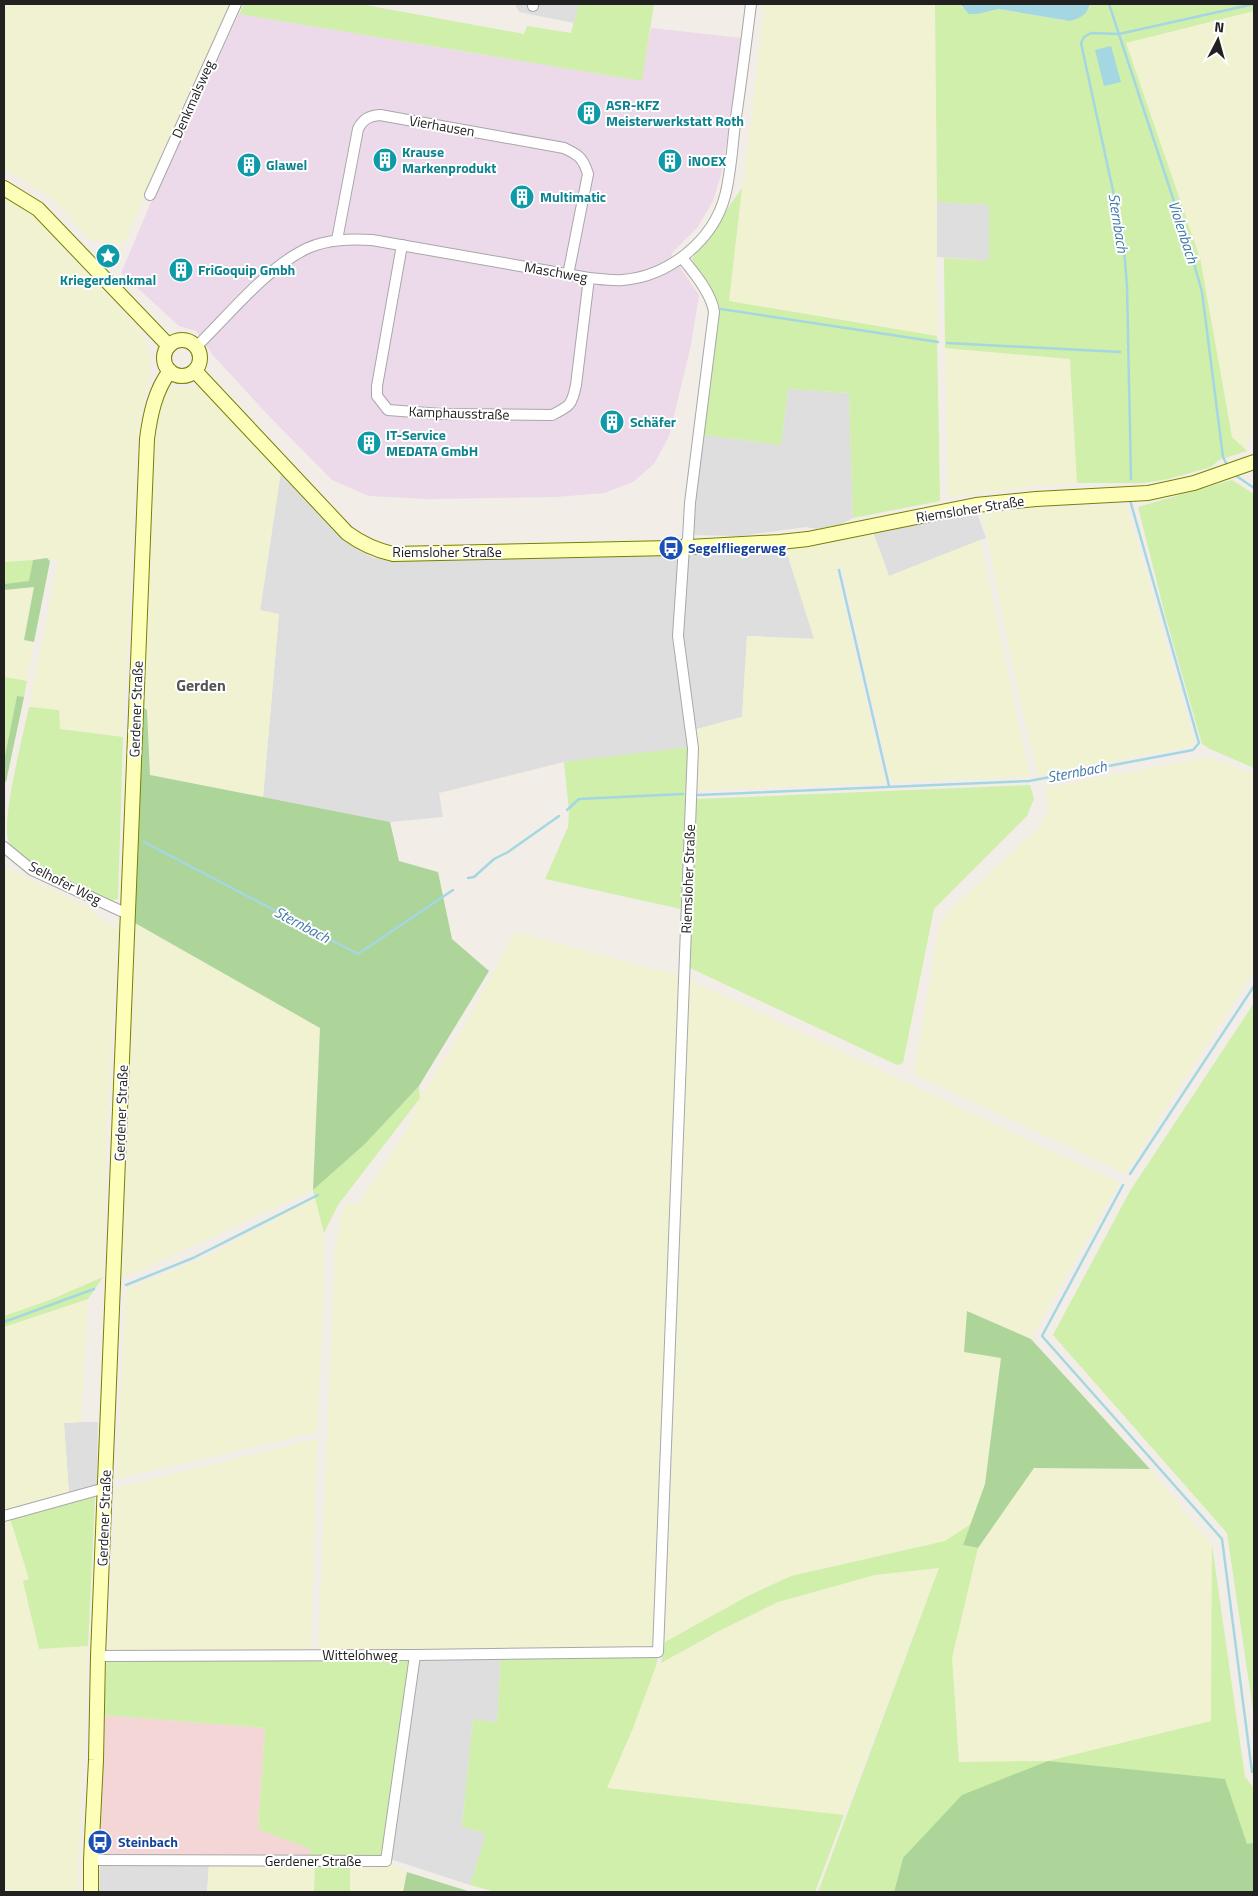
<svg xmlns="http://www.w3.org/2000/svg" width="1258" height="1896" viewBox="0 0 1258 1896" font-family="'Titillium Web',sans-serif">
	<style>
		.residential { fill: #dfdede }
		.commercial { fill: #f4d6d6 }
		.industrial { fill: #ecd9e9 }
		.farmland { fill: #f1f2d2 }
		.grass { fill: #cfefaa }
		.forest { fill: #add599 }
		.water { fill: #a5d7e3 }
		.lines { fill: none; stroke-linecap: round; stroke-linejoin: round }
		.stream { stroke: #a5d7e3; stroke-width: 2.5 }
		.minor-casing { stroke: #a8a8a8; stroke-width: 12 }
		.secondary-casing { stroke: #778100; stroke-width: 16 }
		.minor { stroke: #fff; stroke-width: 10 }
		.secondary { stroke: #fdffb9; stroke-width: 14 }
		.labels { text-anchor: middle; stroke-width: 4; stroke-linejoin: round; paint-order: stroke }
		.street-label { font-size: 14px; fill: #212121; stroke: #fff }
		.culture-label { font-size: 14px; font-weight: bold; fill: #0d838f; stroke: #fff; text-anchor: start }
		.transit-label { font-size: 14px; font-weight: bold; fill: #164399; stroke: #fff; text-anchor: start }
		.water-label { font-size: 15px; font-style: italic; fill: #3f78a9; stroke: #fff }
		.quarter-label { font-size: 16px; font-weight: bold; fill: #545454; stroke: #fff }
	</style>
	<rect width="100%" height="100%" fill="#f2eee7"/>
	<!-- residential -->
	<g class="residential">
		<polygon points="515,4 579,4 574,23 519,12"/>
		<polygon points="937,202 989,205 989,261 937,257"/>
		<polygon points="788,389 849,393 853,518 840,525 816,529 806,527 741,536 688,535 703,435 781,445"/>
		<polygon points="281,471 348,541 362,552 374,558 401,561 483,560 647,552 786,550 815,639 747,636 742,717 693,730 696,747 564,762 439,793 443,817 390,822 263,797 279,614 260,611"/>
		<polygon points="977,513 986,538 889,576 873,532"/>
		<polygon points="81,1422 98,1422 97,1488 69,1494 64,1423"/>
		<polygon points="501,1656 497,1722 473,1720 462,1826 486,1834 470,1885 390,1859 417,1657"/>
		<polygon points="100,1863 209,1865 207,1892 99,1892"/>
	</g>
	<!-- commercial -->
	<polygon class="commercial" points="104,1715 265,1728 258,1829 311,1849 310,1855 98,1856"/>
	<!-- industrial -->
	<polygon class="industrial" points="239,14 641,81 651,28 742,38 722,172 713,201 697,228 671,254 699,295 691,345 669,436 654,464 633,482 604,493 556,497 425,499 369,496 332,480 267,414 212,354 196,331 179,326 121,273 161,179"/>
	<!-- farmland -->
	<g class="farmland">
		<polygon points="4,4 232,4 123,245 89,239 55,201 20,178 4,170"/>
		<polygon points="765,4 935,4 937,336 729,301"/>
		<polygon points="1254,11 1254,422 1247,451 1232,438 1200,258 1126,42"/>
		<polygon points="4,195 34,215 136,325 147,343 151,359 149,379 140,418 137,450 123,737 60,729 59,710 29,707 58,562 47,558 4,562"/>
		<polygon points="945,348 1070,359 1077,483 1045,485 948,497"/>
		<polygon points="170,387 200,387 281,471 260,610 279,614 263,797 150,775 147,710 141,706 152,442 159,403"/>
		<polygon points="1119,505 1126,505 1128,510 1195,745 1039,776 1018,693 982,513 1039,508"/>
		<polygon points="873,532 889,576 980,540 1030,777 891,782 842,568 836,570 885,783 697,790 696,747 693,730 742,717 747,636 814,639 786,550 819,546"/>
		<polygon points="34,587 24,640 34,642 27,681 4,677 4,590"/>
		<polygon points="1198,759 1214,759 1254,774 1254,971 1164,1111 1126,1174 914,1074 940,922 951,909 1037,830 1048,811 1046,788"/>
		<polygon points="4,866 89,908 107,924 118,928 107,1124 103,1277 50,1300 4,1316"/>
		<polygon points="135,923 320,1028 313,1190 128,1276 122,1275"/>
		<polygon points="515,932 681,976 655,1647 318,1651 335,1253 342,1209 345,1205 358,1204 404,1135 420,1098 460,1034"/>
		<polygon points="688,979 1119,1183 1031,1339 967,1311 1001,1358 985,1484 971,1524 945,1541 791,1576 746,1597 665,1642 683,1169 689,989"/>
		<polygon points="315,1198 324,1233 324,1293 317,1432 116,1479 126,1290 209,1255"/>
		<polygon points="88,1299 81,1422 64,1423 69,1494 4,1511 4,1327"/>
		<polygon points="317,1439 311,1651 108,1651 116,1488"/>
		<polygon points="1034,1468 1150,1469 1212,1545 1211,1721 1048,1761 959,1763 952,1658 972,1568 978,1548"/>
		<polygon points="10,1518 29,1579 23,1581 39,1649 88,1646 77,1892 4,1892 4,1520"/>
		<polygon points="939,1568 844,1815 607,1788 633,1728 656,1666 717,1632 778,1602 875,1575"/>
		<polygon points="350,1863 391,1864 407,1872 403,1892 350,1892"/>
		<polygon points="315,1864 314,1892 207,1892 209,1865"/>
	</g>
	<!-- grass -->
	<g class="grass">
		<polygon points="244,4 360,4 524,34 527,26 571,33 579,4 654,4 642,81 239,14"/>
		<polygon points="935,4 960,4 962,8 988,11 997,9 1064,20 1089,9 1090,4 1254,4 1254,11 1126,43 1200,258 1232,437 1247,451 1219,460 1211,467 1168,479 1143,483 1077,483 1070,359 945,348 944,258 989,261 989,205 937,202"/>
		<polygon points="742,188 729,301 937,336 940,501 853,518 849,393 788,389 781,445 703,435 718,304 692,259"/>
		<polygon points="1232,480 1254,494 1254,768 1210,749 1202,744 1165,615 1138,507"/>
		<polygon points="33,560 30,581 4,584 4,562"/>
		<polygon points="4,677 27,681 24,697 17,697 4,761"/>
		<path d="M29,707L59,710L60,729L123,737L118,899L110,901C85,889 20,866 9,842C0,823 24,732 29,707Z"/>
		<polygon points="690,747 681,909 545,879 568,827 569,811 564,762"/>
		<polygon points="1030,785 1034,799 1027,816 934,909 903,1063 897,1065 690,968 696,799"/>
		<polygon points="1254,1003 1254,1717 1227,1533 1053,1335 1130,1191"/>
		<polygon points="419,1086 420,1098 338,1205 324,1233 313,1190 365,1144"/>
		<polygon points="103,1277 88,1299 4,1327 4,1316 50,1300"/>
		<polygon points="95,1497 88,1646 39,1649 23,1581 29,1579 10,1518"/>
		<polygon points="971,1524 963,1545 978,1548 952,1658 959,1762 1048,1761 1211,1721 1212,1545 1245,1777 1254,1788 1254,1843 1248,1845 903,1858 894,1892 818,1892 939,1568 875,1575 778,1602 717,1632 661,1663 665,1642 746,1597 791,1576 945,1541"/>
		<polygon points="107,1656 410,1660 382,1856 310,1855 310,1849 258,1829 265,1728 104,1715"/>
		<polygon points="501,1656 658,1656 656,1666 633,1728 607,1788 844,1815 815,1892 495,1892 470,1885 486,1834 462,1826 473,1720 497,1722"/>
		<polygon points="350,1863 350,1892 314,1892 315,1864"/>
	</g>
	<!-- forest -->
	<g class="forest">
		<polygon points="47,558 50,561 34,642 24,640 34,587 4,590 4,584 29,581 33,560"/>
		<polygon points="17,696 24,697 6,782 4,781 4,761"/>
		<polygon points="141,706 147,710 150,775 390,822 399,861 438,872 452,939 489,971 419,1086 365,1144 313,1190 320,1028 135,923"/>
		<polygon points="967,1311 1031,1339 1150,1469 1034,1468 978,1548 963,1545 985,1484 1001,1358 964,1352"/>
		<polygon points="1048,1761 1225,1779 1247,1844 1254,1843 1254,1892 894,1892 903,1858 962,1795"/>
		<polygon points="407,1872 471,1892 403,1892"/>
	</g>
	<!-- water -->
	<g class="water">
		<path d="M960,4H1090C1087,15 1080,18 1070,21L998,9L977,14H969Z"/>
		<polygon points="1111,46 1121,82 1104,86 1095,50"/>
	</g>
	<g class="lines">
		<!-- stream -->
		<g class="stream">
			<polyline points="1109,4 1191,253 1202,292 1223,457 1227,465"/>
			<polyline points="721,309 938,342"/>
			<polyline points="947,343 1120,352"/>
			<polyline points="1235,475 1254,488"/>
			<polyline points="1131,479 1127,286 1123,237 1081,43 1084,37 1091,33 1119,34 1254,4"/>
			<polyline points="839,570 889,786"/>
			<polyline points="698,795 1029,781 1193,750 1199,743 1130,500"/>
			<polyline points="567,810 579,799 683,794"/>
			<polyline points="144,842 358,954 453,890"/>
			<polyline points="468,878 474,877 494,859 508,852 559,816"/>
			<polyline points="1130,1174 1254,986"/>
			<polyline points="1123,1185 1042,1336 1222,1539 1252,1772"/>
			<polyline points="126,1285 193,1258 318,1195"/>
			<polyline points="4,1322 94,1289"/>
		</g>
		<defs>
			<g id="minor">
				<polyline points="533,6 533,4"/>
				<polyline points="150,195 236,4"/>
				<path d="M337,240L358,129C363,119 369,116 380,115L564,148C579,155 583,158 588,174L568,275"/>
				<path d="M402,245L377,386V396L388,410L441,414L552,415C570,406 572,405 576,385L589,278"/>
				<path d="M196,347C228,316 268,266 308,248C328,239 351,239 372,240L589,278C600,279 612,281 623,280C669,276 713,241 725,196C731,173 732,148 735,124C741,84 746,44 751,4"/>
				<polyline points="4,847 32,870 121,911 129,912"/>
				<polyline points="4,1516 105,1488"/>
				<path d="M98,1656L415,1655L658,1652L693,748L678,636L684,547L688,539L690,503L714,312C712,294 693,271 682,258"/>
				<polyline points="91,1860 386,1861 415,1655"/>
			</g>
			<g id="secondary">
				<polyline points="4,188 38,209 169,346"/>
				<circle cx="182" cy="358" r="18"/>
				<path d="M195,371L347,533C362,544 375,550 393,554L671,548L780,542L808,539L976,505L1036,499L1148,493L1194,483L1254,462"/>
				<path d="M91,1892V1860L96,1760L98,1656L147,439C150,416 155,390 170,371"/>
			</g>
		</defs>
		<!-- minor casing -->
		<use href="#minor" class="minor-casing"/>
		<!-- secondary casing -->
		<use href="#secondary" class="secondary-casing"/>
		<!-- minor -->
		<use href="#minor" class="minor"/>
		<!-- secondary -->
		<use href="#secondary" class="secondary"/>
	</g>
	<!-- icons -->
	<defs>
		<symbol id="building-disc" viewBox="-11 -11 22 22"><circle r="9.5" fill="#0f9aa8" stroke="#fff"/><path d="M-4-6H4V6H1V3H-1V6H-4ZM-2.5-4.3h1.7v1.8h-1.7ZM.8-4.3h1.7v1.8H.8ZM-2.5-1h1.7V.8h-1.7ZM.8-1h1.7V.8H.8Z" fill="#fff"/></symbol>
		<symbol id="sight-disc" viewBox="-11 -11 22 22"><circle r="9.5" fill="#0f9aa8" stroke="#fff"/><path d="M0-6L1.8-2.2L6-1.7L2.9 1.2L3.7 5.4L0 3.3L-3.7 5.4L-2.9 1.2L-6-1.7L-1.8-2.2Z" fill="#fff"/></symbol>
		<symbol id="bus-disc" viewBox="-11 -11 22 22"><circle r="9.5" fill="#1a4fb4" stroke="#fff"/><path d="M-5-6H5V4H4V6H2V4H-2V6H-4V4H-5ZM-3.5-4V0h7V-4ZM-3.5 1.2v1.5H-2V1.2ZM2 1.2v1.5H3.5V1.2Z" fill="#fff"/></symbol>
	</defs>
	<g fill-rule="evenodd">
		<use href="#building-disc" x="575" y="99" width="28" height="28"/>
		<use href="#building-disc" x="371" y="146" width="28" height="28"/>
		<use href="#building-disc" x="656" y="147" width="28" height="28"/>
		<use href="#building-disc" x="235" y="151" width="28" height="28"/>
		<use href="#building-disc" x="508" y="183" width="28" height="28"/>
		<use href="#sight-disc" x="94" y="242" width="28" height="28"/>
		<use href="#building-disc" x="167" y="256" width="28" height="28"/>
		<use href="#building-disc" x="598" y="408" width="28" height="28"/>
		<use href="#building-disc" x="355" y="429" width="28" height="28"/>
		<use href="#bus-disc" x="657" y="534" width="28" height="28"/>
		<use href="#bus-disc" x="86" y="1828" width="28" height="28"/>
	</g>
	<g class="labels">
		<!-- street labels -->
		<g class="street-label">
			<text transform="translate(193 99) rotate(-66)" y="5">Denkmalsweg</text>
			<text transform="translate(442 126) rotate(10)" y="5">Vierhausen</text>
			<text transform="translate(556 272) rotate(10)" y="5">Maschweg</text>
			<text transform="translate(459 413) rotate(2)" y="5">Kamphausstraße</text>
			<text transform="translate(970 509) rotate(-9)" y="5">Riemsloher Straße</text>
			<text x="447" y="557">Riemsloher Straße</text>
			<text transform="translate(136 709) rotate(-88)" y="5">Gerdener Straße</text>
			<text transform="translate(688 879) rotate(-88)" y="5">Riemsloher Straße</text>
			<text transform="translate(65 883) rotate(27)" y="5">Selhofer Weg</text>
			<text transform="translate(121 1113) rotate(-88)" y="5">Gerdener Straße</text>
			<text transform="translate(104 1518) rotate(-88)" y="5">Gerdener Straße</text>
			<text x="360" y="1660">Wittelohweg</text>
			<text x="313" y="1866">Gerdener Straße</text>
		</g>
		<!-- culture labels -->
		<g class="culture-label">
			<text x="606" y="110">ASR-KFZ<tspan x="606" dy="16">Meisterwerkstatt Roth</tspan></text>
			<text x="402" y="157">Krause<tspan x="402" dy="16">Markenprodukt</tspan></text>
			<text x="688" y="166">iNOEX</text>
			<text x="266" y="170">Glawel</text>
			<text x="540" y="202">Multimatic</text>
			<text x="198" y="275">FriGoquip Gmbh</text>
			<text x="108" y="285" text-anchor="middle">Kriegerdenkmal</text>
			<text x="630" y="427">Schäfer</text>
			<text x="386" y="440">IT-Service<tspan x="386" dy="16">MEDATA GmbH</tspan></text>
		</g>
		<!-- transit labels -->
		<g class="transit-label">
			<text x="688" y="553">Segelfliegerweg</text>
			<text x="118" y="1847">Steinbach</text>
		</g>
		<!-- water labels -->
		<g class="water-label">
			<text transform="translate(1118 223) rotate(81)" y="5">Sternbach</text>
			<text transform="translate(1183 232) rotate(72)" y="5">Violenbach</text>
			<text transform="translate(1077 772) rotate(-11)" y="5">Sternbach</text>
			<text transform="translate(302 925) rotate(28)" y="5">Sternbach</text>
		</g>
		<!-- quarter labels -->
		<g class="quarter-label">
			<text x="201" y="691">Gerden</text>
		</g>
	</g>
	<!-- border -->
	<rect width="1258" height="1896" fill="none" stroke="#212121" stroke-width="10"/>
	<!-- north arrow -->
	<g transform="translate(1218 40) rotate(6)" stroke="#ffffff" stroke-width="4" paint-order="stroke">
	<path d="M0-4L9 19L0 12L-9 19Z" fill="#212121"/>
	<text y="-8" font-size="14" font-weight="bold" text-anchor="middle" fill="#212121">N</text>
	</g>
</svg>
